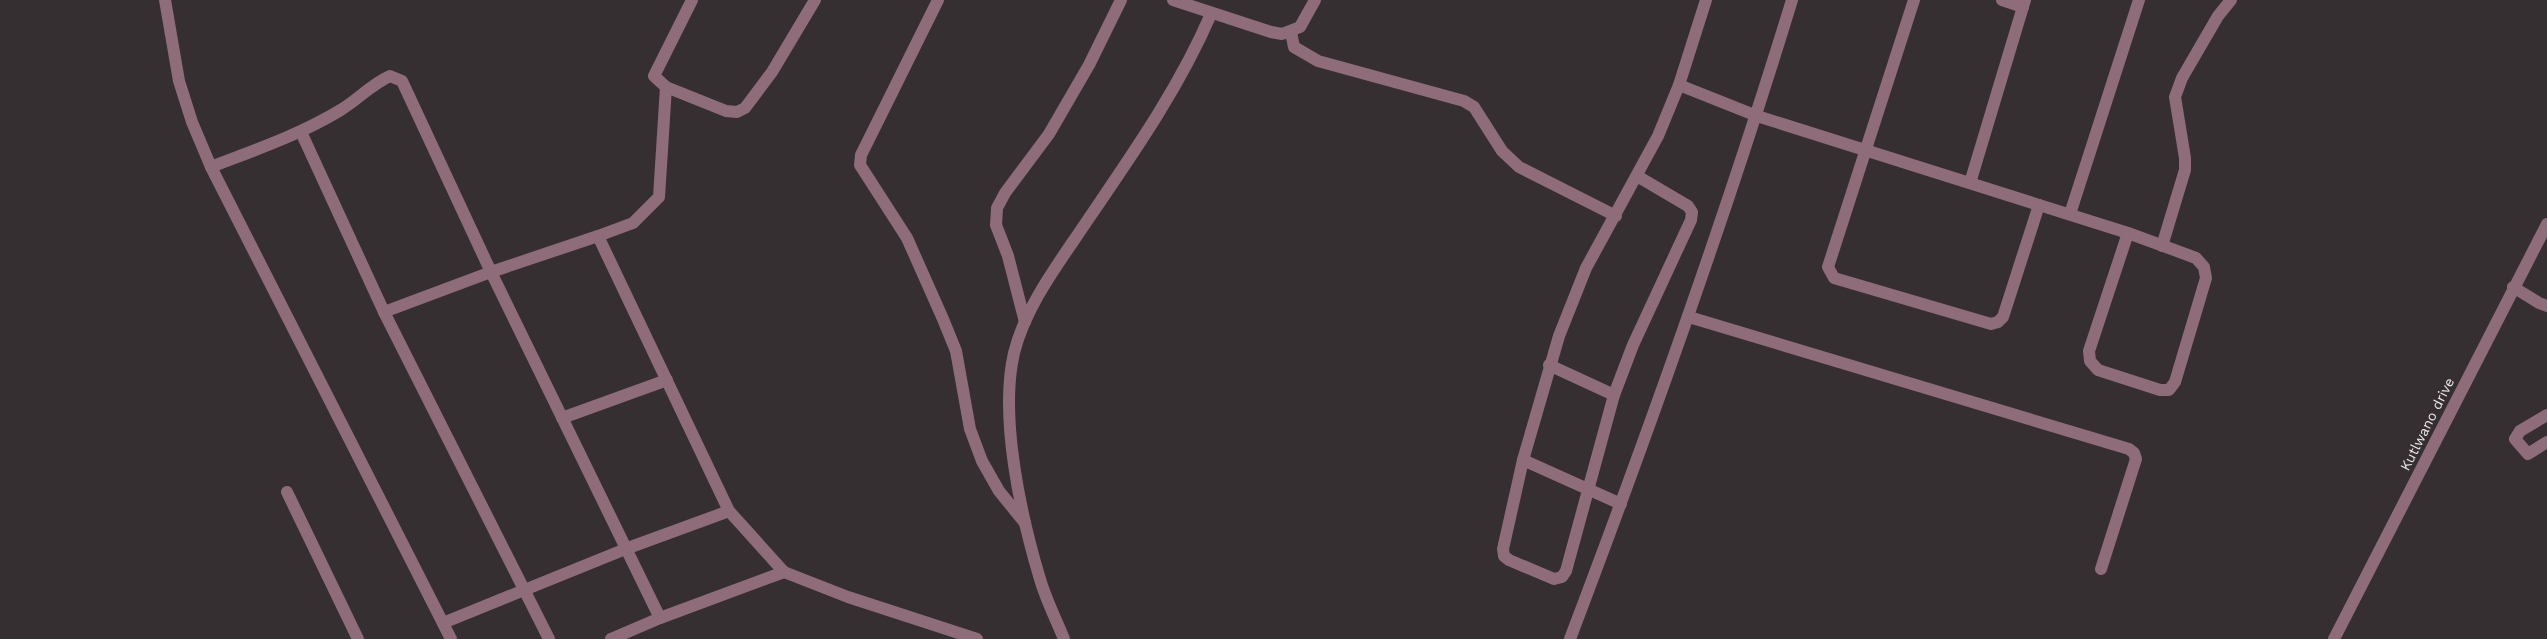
<svg xmlns="http://www.w3.org/2000/svg" width="2547" height="639" viewBox="0 0 2547 639" font-family="'Work Sans',sans-serif">
	<style>
		.lines { fill: none; stroke-linecap: round; stroke-linejoin: round }
		.minor { stroke: #8f6c7a; stroke-width: 12 }
		.labels { text-anchor: middle; stroke-width: 5; stroke-linejoin: round; paint-order: stroke }
		.street-label { font-size: 14px; fill: #eae6e8; stroke: #352f31 }
	</style>
	<rect width="100%" height="100%" fill="#352f31"/>
	<g class="lines">
		<!-- minor -->
		<g class="minor">
			<polyline points="165,0 179,81 192,122 211,167 451,639"/>
			<polyline points="692,0 654,76 666,87 726,111 737,112 745,108 772,72 815,0"/>
			<polyline points="938,0 868,141 861,155 860,165 907,238 943,319 956,351 970,429 982,461 999,491 1025,523"/>
			<polyline points="1173,0 1271,32 1282,34 1300,27 1315,0"/>
			<polyline points="1914,0 1828,267 1834,278 1991,324 1998,322 2003,317 2039,205"/>
			<polyline points="2002,0 2023,7"/>
			<polyline points="1291,32 1294,47 1318,61 1464,101 1474,107 1502,151 1519,167 1616,216"/>
			<polyline points="1679,85 1757,116 2128,233 2196,258 2204,267 2206,278 2175,382 2169,390 2160,390 2098,370 2090,361 2089,351 2128,233"/>
			<polyline points="301,132 384,312 549,639"/>
			<path d="M211,167C255,150 299,135 339,111C358,100 370,85 390,76L402,81L491,272L660,618"/>
			<polyline points="1637,176 1688,206 1692,212 1691,220 1633,345 1614,395 1566,571 1562,577 1554,579 1509,560 1504,556 1503,549 1523,460 1559,336 1586,268 1658,136 1679,85 1706,0"/>
			<polyline points="1970,183 2025,0"/>
			<polyline points="2070,214 2139,0"/>
			<polyline points="598,236 633,223 659,197 666,87"/>
			<polyline points="2162,246 2185,170 2185,158 2175,97 2182,78 2218,16 2231,0"/>
			<polyline points="2513,287 2539,303 2547,306"/>
			<polyline points="384,312 491,272 598,236 729,511"/>
			<polyline points="1689,317 2129,449 2134,453 2136,459 2101,569"/>
			<polyline points="1025,322 1008,256 996,225 997,208 1005,193 1049,134 1089,65 1121,0"/>
			<polyline points="1549,365 1614,395"/>
			<polyline points="2547,415 2520,431 2515,439 2528,454 2547,442"/>
			<polyline points="562,418 667,380"/>
			<polyline points="1523,460 1621,504"/>
			<polyline points="287,492 358,639"/>
			<polyline points="443,623 628,548 729,511 784,572 848,597 977,639"/>
			<polyline points="611,639 660,618 784,572"/>
			<path d="M1064,639C1056,619 1046,600 1040,579C1021,516 999,417 1014,353C1026,304 1062,259 1089,218C1134,152 1179,88 1211,14"/>
			<path d="M1570,639C1650,428 1726,216 1792,0"/>
			<polyline points="2334,639 2547,224"/>
		</g>
	</g>
	<g class="labels">
		<!-- street labels -->
		<g class="street-label">
			<text transform="translate(2427 424) rotate(-63)" y="5">Kutlwano drive</text>
		</g>
	</g>
</svg>
